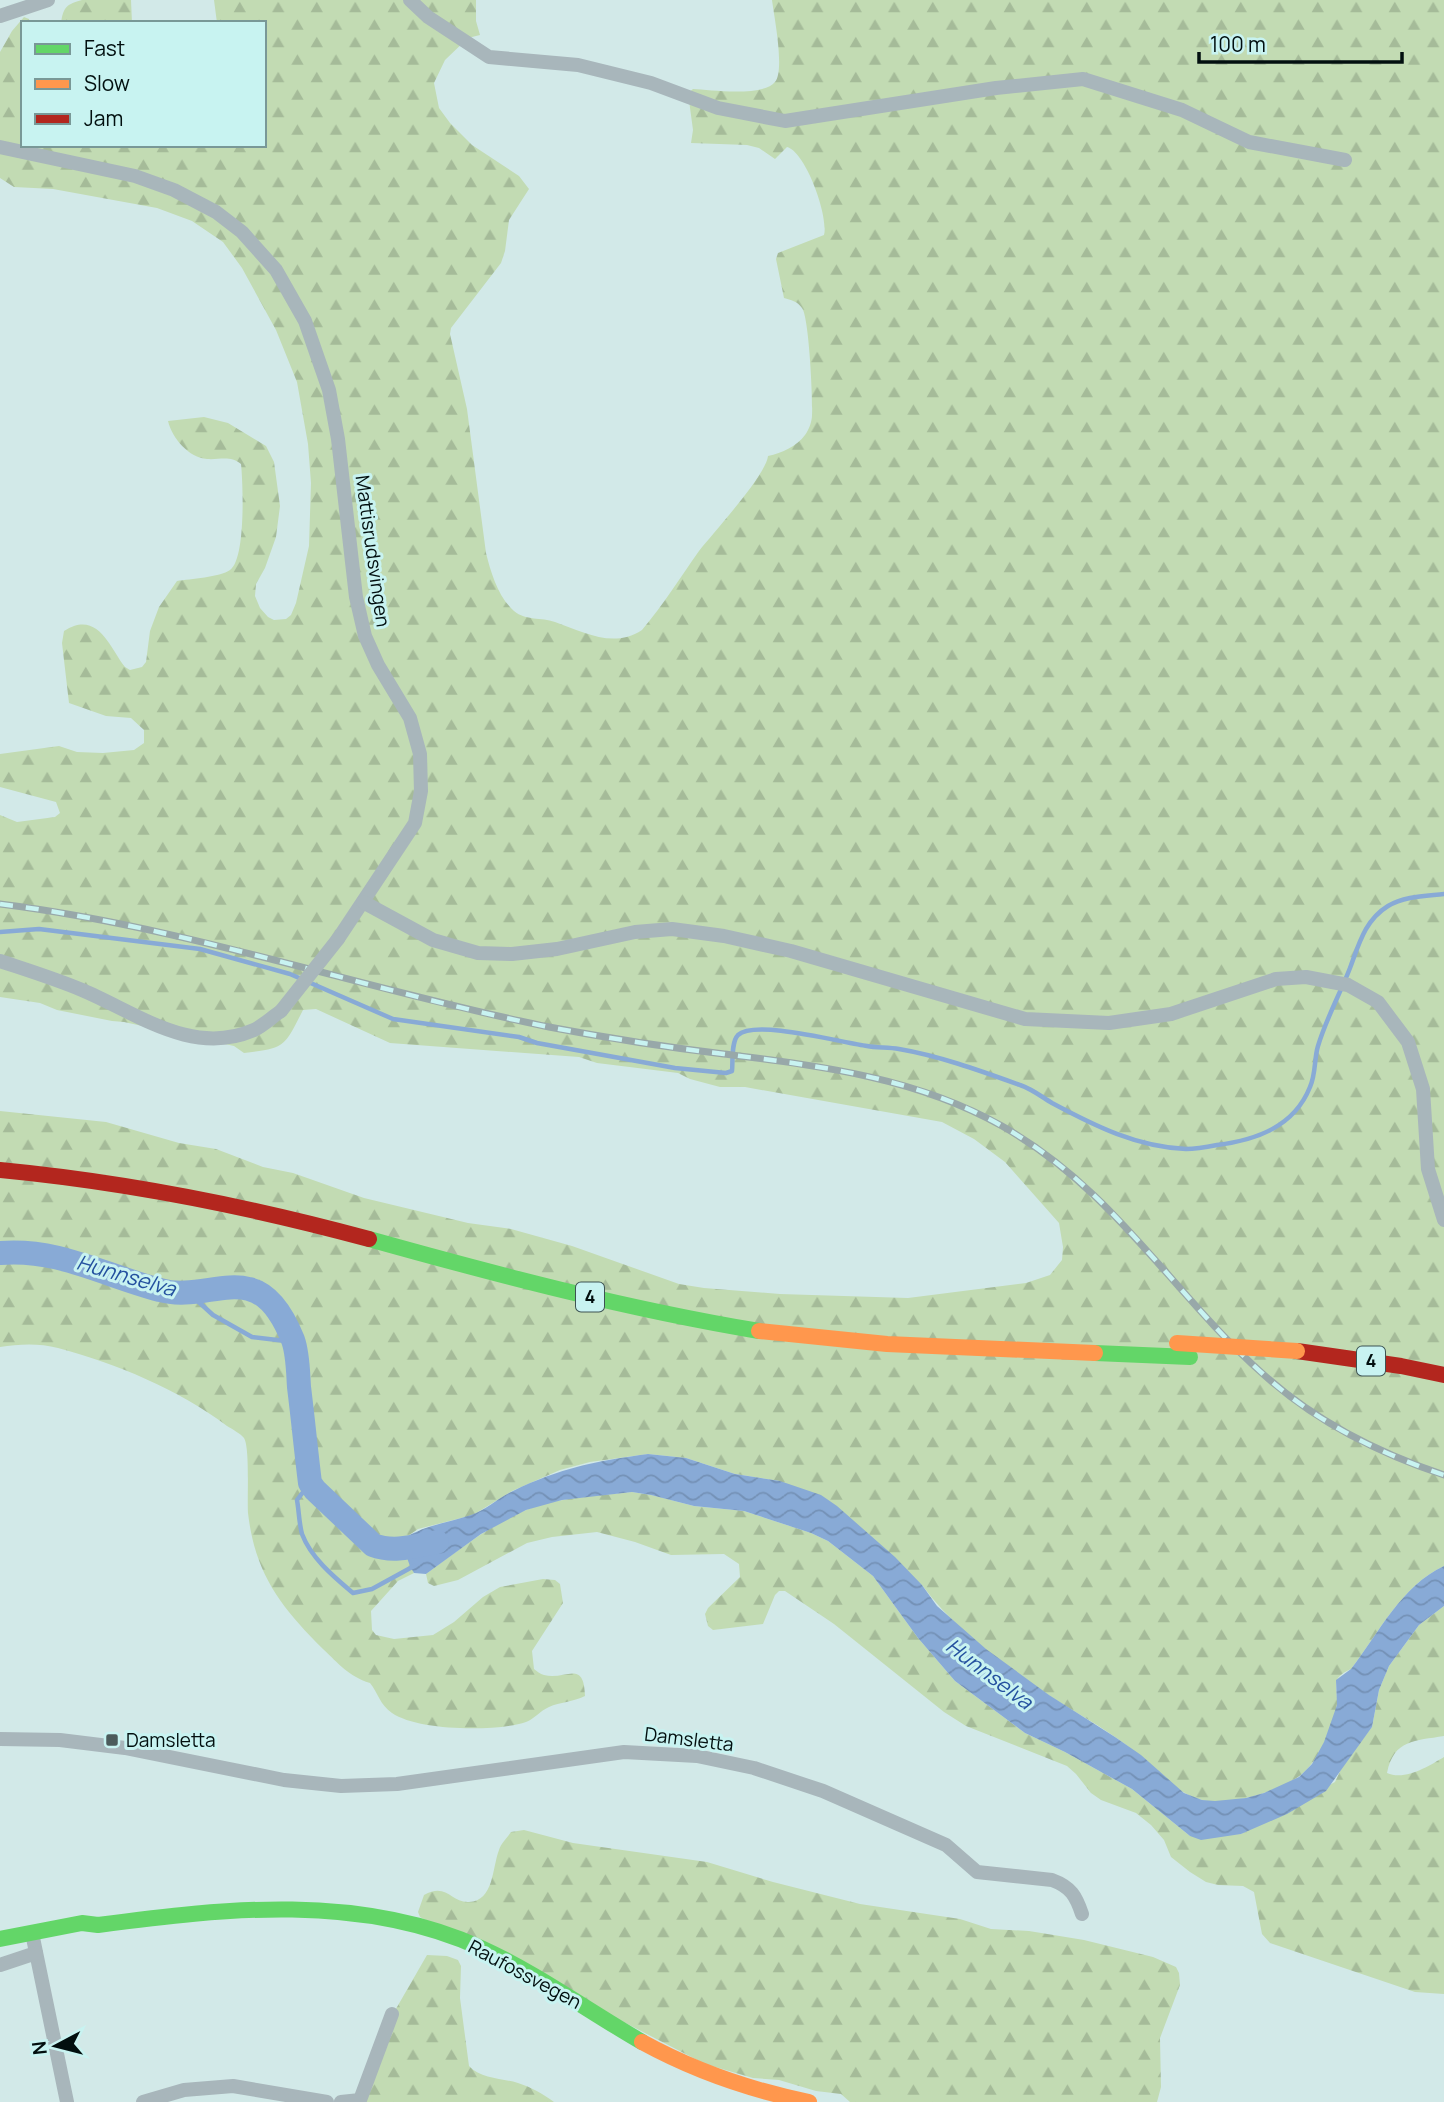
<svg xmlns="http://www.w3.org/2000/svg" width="1444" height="2102" viewBox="0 0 1444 2102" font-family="Manrope,sans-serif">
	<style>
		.forest { fill: url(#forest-firs) }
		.water { fill: url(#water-waves) }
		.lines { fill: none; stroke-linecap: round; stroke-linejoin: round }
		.stream { stroke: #88aad6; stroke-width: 4.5 }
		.river { stroke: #88aad6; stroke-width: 24 }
		.street { stroke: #a8b6bb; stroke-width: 14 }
		.fast { stroke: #63d668; stroke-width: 16 }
		.slow { stroke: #ff974d; stroke-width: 16 }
		.jam { stroke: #b3261e; stroke-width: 16 }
		.rail-casing { stroke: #98a8a9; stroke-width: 7 }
		.rail { stroke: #c8f3f1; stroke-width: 4.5; stroke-dasharray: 13; stroke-linecap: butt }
		.street-bridge { stroke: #a8b6bb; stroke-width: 14 }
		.slow-bridge { stroke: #ff974d; stroke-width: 16 }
		.poi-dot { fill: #4b5b5b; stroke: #c8f3f1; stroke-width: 2.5 }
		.labels { text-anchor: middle; stroke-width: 6; stroke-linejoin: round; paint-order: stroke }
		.shield { fill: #c8f3f1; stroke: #3d5353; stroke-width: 2 }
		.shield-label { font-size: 18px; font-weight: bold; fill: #020f0f }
		.street-label { font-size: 19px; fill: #020f0f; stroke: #c8f3f1 }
		.poi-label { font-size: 19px; fill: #020f0f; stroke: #c8f3f1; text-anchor: start }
		.water-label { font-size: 21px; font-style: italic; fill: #24519f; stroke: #c8f3f1 }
	</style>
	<defs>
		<pattern id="forest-firs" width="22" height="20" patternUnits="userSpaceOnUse" patternTransform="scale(1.75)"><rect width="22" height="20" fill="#c2dbb3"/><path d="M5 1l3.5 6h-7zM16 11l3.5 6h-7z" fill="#a5bb99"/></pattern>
		<pattern id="water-waves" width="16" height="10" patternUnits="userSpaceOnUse" patternTransform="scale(1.75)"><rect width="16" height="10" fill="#88aad6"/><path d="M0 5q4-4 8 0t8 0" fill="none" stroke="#7491b6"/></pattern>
	</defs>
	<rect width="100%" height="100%" fill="#d2e9e8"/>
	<!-- forest -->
	<g class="forest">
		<path d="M82,0H131L132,23H61C63,7 67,4 82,0Z"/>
		<path d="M214,0H476V21L480,35L468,38L445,60L434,83L439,108L450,123L472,145L519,176L529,189L509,220L505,251L501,263L451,328L450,334L467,409L486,553C491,573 498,597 514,611C526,621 541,617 555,622C584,632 613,649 642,630C663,605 680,578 699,551C714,532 766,475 768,456C782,453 797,446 805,435C809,430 812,421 812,415C813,399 809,317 802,308C797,301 791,300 784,298L776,259L778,253L824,235C829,217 806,152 787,147L775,159L759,148L747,145L691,143L693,130L688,93L693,89C711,90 763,97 775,82C785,70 774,16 772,0H1444V1566C1401,1586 1379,1633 1351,1669C1346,1671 1341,1674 1338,1678C1334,1685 1338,1696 1337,1704C1334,1726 1317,1765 1298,1777C1276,1792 1228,1807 1202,1800C1171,1792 1150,1762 1125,1744C1101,1726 1074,1712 1050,1696C1004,1665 955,1630 922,1585L780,1481L735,1474L686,1458L648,1454L590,1462L560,1470L512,1491L473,1515L418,1529L405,1538V1549L414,1573L398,1581L371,1611L372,1630L376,1635L394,1639L433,1635L454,1622L483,1597L500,1587L543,1579L555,1580L560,1584L563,1603L532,1651L534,1669C537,1671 540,1674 544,1675C565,1681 584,1658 585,1696C573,1702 560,1702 549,1707C540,1711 534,1719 526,1722C496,1732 418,1731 392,1713C380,1705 378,1693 370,1683C348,1676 339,1664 323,1649C281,1607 255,1574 248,1513C247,1497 250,1448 244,1438C241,1434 232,1429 227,1426C180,1390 115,1363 58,1348C39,1343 19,1344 0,1347V1111L106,1122L179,1143L216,1149L263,1167L293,1173L364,1198L468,1223L511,1229L572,1246L679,1284L704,1288L780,1294L908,1298L1026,1283L1050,1275L1062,1260L1063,1247L1059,1223L1005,1162L974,1139L942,1122L745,1087H720L690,1079L678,1073L597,1063L579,1057L390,1043L316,1009L303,1010C284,1047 286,1048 244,1053L234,1046L124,1022L112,1021L57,1010L40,1003L0,997V815L17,822L55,817L60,813L56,802L0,787V754L59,746L77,752L103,753L134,750L144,743V730L131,718L106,716L69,703L62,643L64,631C98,609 110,648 125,667L130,670L142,667L146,662L150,631L159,607L177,581C190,579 220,577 230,570C246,559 243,483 241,464C230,455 220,460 207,459C189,458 172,438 168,421L204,417L228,423L266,446L274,462L280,506L276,537L265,568L256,584L255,596L260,608L268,617L274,620L286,619L291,615L296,603L309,546L311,483L308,444L297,382L276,330L242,268L223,242L192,221L157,208L53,189L14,187L0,178V52L12,31L24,17L29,19L30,23H23V54L20,62L23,74V145H264V23H217Z"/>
		<path d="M632,1492L651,1495L694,1506L744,1511L811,1533L828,1541L873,1576L918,1638L955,1681L1025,1733L1065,1752L1132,1789L1190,1836L1241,1834L1335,1782L1343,1765L1372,1727L1379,1690L1389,1666L1419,1625L1444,1606V1736C1415,1741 1394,1739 1387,1773C1405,1781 1429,1766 1444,1757V1994L1415,1992L1270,1943L1262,1934L1254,1892L1243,1886L1218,1885L1206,1882L1190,1872L1171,1857L1164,1840L1151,1825L1136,1813L1101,1800L1091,1793L1076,1774L1067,1766L966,1726L944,1712L834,1624L785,1591H779L775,1595L763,1624L713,1630L708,1626L705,1614L708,1608L740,1577L739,1564L724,1554L671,1555L635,1542L597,1532L552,1537L527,1543L458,1580L434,1586L428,1583L426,1574C458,1551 489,1525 526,1510C559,1497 597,1496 632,1492Z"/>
		<path d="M524,1830L573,1843L707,1862L773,1882L860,1904L960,1919L991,1929L1029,1931L1084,1940L1153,1957L1176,1967L1179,1973L1180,1985L1160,2038L1161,2087L1157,2102H850L841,2094L816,2091L779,2080L753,2078L705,2064L420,1917L418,1912L424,1895C447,1882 451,1903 469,1902C494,1901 492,1868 499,1850C501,1843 507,1838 511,1832Z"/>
		<path d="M427,1955L447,1956L458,1960L461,1966L460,1998L469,2066C481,2079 502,2078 518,2083C531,2087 543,2094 554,2102H356L393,2014Z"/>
	</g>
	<!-- water -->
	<path class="water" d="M648,1454L686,1458L735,1474L780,1481L821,1495L837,1506L895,1557L922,1585L937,1606L986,1649L1049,1695L1115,1737L1141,1755L1184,1793L1202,1800L1215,1801L1246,1798L1264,1793L1299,1777L1312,1764L1324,1742L1337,1705L1336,1680L1351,1669C1379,1633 1401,1586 1444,1566V1606L1419,1625L1389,1666L1379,1690L1372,1727L1326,1791L1287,1814L1241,1834L1201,1840L1190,1836L1132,1789L1065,1752L1025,1733L955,1681L918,1638L873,1576L828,1541L811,1533L744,1511L694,1506L651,1495L632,1492L562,1500L526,1510L481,1534L426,1574L414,1573C407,1563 405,1550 405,1538C425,1525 448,1523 471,1515C486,1510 498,1498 513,1491C560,1468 596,1461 648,1454Z"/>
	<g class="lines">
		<!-- stream -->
		<g class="stream">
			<path d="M0,932L39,929L200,949L290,974L393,1019L519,1037L537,1043L675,1068L726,1073L732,1071C733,1062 731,1042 738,1035C755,1019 843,1043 867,1046C877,1048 888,1047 899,1049C940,1056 981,1071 1020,1085C1032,1089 1042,1097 1052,1103C1095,1126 1137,1147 1186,1149C1196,1149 1207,1147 1217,1145C1256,1140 1294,1127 1310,1087C1316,1074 1314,1059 1318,1046C1326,1019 1340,994 1350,968C1359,944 1365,920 1388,906C1404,896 1426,896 1444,894"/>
			<polyline points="190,1294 213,1315 252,1337 294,1342"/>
			<path d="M310,1483L297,1500C299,1511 299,1523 302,1534C311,1558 334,1577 353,1593L372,1589L414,1566"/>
		</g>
		<!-- river -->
		<path class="river" d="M0,1253C59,1248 105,1276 160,1290C192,1299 223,1282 249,1289C271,1294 285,1320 293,1340C298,1354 298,1372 299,1387C303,1419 306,1451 310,1483L315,1490L373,1545C394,1553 415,1546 437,1542"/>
		<!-- street -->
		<g class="street">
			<polyline points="410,0 428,17 489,57 578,65 651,83 718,108 785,121 996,88 1083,79 1182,110 1249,142 1345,160"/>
			<polyline points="0,16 48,0"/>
			<polyline points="0,147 135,176 174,190 216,212 242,232 276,270 305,321 329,390 338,439 356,597 365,636 378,665 410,718 420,754 421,791 415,823 338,939"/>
			<polyline points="363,902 433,940 478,953 512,954 557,949 635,932 672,929 724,936 791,951 1025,1019 1109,1023 1171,1014 1276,979 1306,977 1348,985 1378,1002 1408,1042 1423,1089 1428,1169 1444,1220"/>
			<path d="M0,961C27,970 56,979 82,990C137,1013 192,1057 254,1030C264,1025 272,1017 281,1011"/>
			<path d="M0,1739L60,1740L125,1748L284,1780L341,1786L397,1784L624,1752L697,1756L754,1768L823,1791L946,1845L977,1872L1052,1880C1071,1887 1076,1896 1082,1914"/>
			<polyline points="32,1933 67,2102"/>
			<polyline points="0,1965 36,1953"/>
			<polyline points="143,2102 184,2090 233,2086 327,2102"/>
			<polyline points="341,2102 360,2100 392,2014"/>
		</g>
		<!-- fast -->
		<g class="fast">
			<path d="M369,1239C498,1275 627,1309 759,1331"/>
			<polyline points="1095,1353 1190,1357"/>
			<path d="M0,1939L82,1923L98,1925C225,1908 361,1893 481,1948C538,1974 588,2011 642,2042"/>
		</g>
		<!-- slow -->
		<g class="slow">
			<polyline points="759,1331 887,1344 1095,1353"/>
			<path d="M642,2042C695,2071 750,2090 809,2102"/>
		</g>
		<!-- jam -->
		<g class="jam">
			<path d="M0,1170C126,1182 247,1206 369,1239"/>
			<polyline points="1297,1351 1401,1366 1444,1375"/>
		</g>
		<defs>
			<path id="rail" d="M0,904C187,927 365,990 549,1027C607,1038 665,1047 724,1054C820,1066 915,1077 1002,1126C1115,1190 1170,1291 1263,1374C1315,1421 1378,1453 1444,1475"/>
		</defs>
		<!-- rail casing -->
		<use href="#rail" class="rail-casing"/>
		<!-- rail -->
		<use href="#rail" class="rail"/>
		<!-- street-bridge -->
		<polyline class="street-bridge" points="281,1011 338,939"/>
		<!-- slow-bridge -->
		<polyline class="slow-bridge" points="1177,1343 1297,1351"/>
	</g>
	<!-- markers -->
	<rect class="poi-dot" x="105" y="1733" width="14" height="14" rx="3.5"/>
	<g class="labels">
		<!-- shield labels -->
		<g class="shield">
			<rect x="576" y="1282.5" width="28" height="29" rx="5"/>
			<rect x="1357" y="1346.5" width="28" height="29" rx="5"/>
		</g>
		<g class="shield-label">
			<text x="590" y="1303">4</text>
			<text x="1371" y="1367">4</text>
		</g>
		<!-- street labels -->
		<g class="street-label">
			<text transform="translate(373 551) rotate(82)" y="7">Mattisrudsvingen</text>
			<text transform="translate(689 1739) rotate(7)" y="7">Damsletta</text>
			<text transform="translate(525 1974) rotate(28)" y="7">Raufossvegen</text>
		</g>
		<!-- poi labels -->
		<g class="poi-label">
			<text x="126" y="1747">Damsletta</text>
		</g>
		<!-- water labels -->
		<g class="water-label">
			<text transform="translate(126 1276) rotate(16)" y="7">Hunnselva</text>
			<text transform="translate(989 1674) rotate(37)" y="7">Hunnselva</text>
		</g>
	</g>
	<!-- legend -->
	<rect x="21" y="21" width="245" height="126" fill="#c8f3f1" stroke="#799897" stroke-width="2"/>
	<rect x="35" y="44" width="35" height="10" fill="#63d668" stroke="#799897" stroke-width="2"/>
	<text x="84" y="56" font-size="21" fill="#020f0f">Fast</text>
	<rect x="35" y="79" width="35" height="10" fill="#ff974d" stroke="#799897" stroke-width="2"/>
	<text x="84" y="91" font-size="21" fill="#020f0f">Slow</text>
	<rect x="35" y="114" width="35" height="10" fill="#b3261e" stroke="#799897" stroke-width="2"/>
	<text x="84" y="126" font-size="21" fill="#020f0f">Jam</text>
	<!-- north arrow -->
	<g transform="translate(56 2046) rotate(263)" stroke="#c8f3f1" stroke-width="5" paint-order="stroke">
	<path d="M0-5L12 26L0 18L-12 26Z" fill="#020f0f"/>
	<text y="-10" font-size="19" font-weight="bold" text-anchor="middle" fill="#020f0f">N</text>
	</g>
	<!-- scale -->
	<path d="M1199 52v10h203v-10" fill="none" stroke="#020f0f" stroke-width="3.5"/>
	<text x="1210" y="52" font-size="21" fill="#020f0f" stroke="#c8f3f1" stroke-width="5" paint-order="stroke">100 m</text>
</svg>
